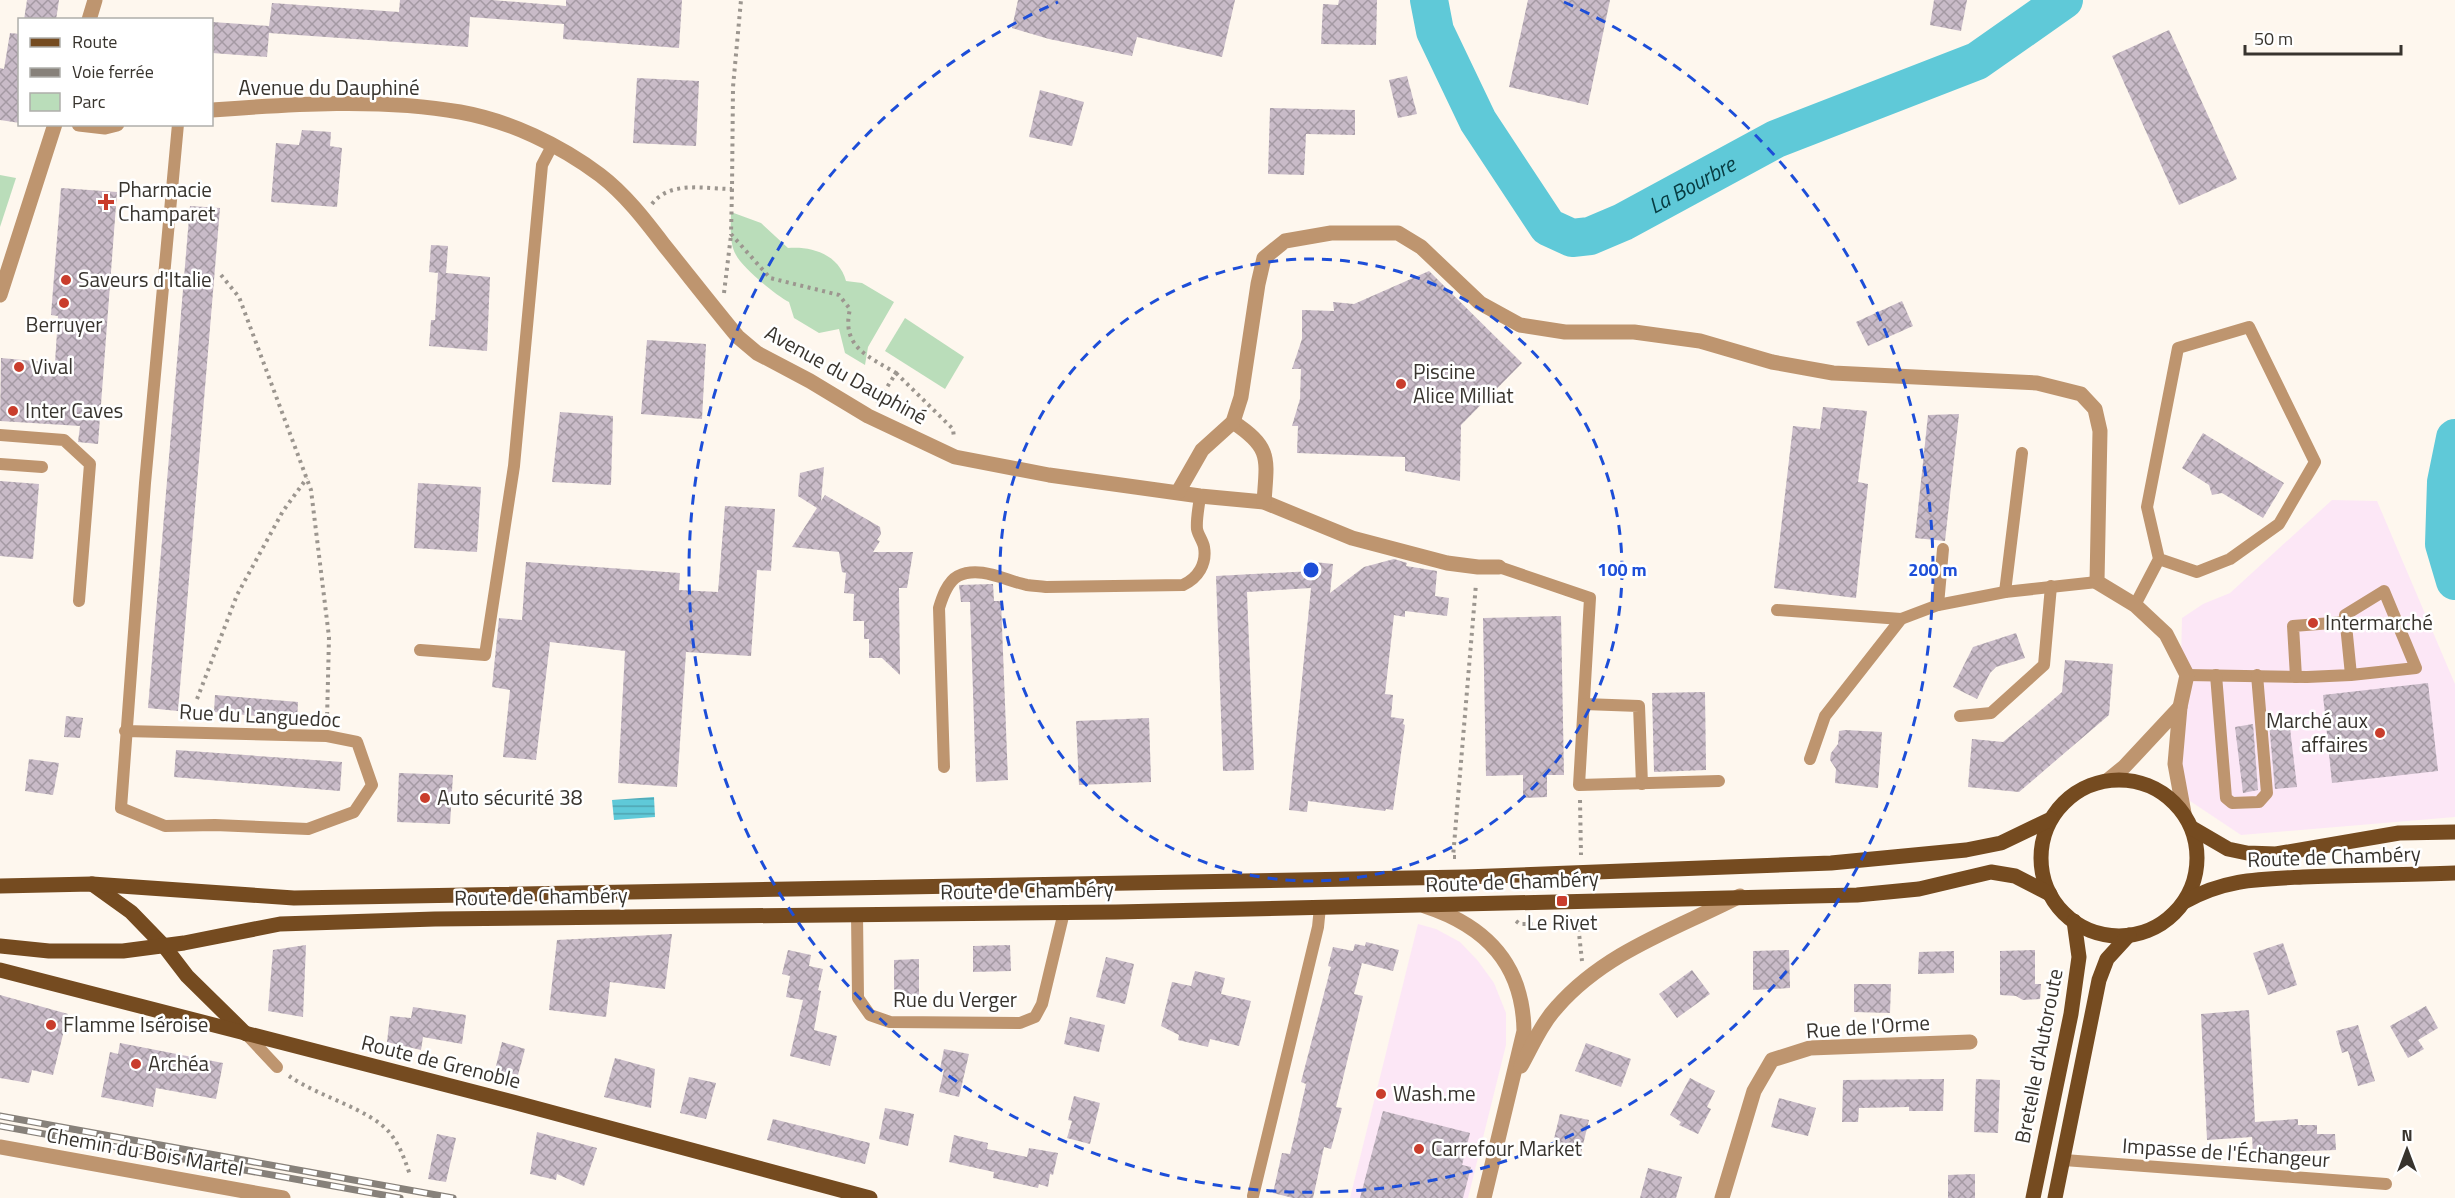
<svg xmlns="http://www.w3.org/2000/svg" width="2455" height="1198" viewBox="0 0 2455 1198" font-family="'Titillium Web',sans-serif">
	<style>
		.commercial { fill: #fce7f6 }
		.green { fill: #baddba }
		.water { fill: url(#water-rules) }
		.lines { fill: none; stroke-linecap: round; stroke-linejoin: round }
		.river { stroke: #5fc9d8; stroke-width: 38 }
		.building { fill: url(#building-cross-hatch) }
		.path { stroke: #9c968f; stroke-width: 4; stroke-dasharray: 3 4.5; stroke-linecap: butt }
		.lane { stroke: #be956f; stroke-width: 12 }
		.street { stroke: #be956f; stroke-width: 15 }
		.primary { stroke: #754b20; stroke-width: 15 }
		.rail-casing { stroke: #87817a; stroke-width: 7 }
		.rail { stroke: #fff; stroke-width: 4.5; stroke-dasharray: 14; stroke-linecap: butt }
		.ring { fill: none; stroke: #1d4ed8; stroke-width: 3; stroke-dasharray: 10 8 }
		.poi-dot { fill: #c93d2c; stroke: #fff; stroke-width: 2 }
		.labels { text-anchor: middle; stroke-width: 5; stroke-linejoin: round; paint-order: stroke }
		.street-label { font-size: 21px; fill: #38342e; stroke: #fff }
		.poi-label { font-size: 21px; fill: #38342e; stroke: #fff; text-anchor: start }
		.water-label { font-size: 22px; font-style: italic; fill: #073b41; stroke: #fff }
		.centre { fill: #1d4ed8; stroke: #fff; stroke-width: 3 }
		.ring-label { font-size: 18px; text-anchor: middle; font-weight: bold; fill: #1d4ed8; stroke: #fff; stroke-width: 5; stroke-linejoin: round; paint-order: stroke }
	</style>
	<defs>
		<pattern id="water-rules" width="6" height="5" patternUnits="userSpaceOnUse" patternTransform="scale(1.5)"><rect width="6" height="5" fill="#5fc9d8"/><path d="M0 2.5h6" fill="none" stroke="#4fa4b0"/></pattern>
		<pattern id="building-cross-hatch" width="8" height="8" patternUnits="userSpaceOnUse" patternTransform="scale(1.5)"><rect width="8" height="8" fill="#c9bbc8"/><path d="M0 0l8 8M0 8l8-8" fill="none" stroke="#a499a3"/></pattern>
	</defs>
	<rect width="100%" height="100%" fill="#fef7ee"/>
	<!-- commercial -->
	<g class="commercial">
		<polygon points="2332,500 2377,501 2455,684 2455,817 2241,835 2178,793 2182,618 2203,604 2230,593"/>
		<polygon points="1418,924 1436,929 1460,942 1478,961 1494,983 1506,1013 1506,1045 1468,1198 1350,1198"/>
	</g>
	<!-- green -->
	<g class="green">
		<polygon points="0,175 16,178 0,227"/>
		<path d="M731,212L761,223L788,248C813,246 839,255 846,281L862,283L894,302L868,347L865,365L845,353L839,329L819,333L794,318L789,302C776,296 742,267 736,255C729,243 731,224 731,212Z"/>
		<polygon points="905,318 964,357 945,389 885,351"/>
	</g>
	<!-- water -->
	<polygon class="water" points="654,797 655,817 614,820 612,800"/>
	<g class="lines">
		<!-- river -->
		<g class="river">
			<path id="s1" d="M1429,0L1435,31L1478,121L1548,227L1572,238L1590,236L1623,222L1776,139L1977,61L2064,0"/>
			<polyline points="2455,438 2446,482 2444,544 2455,581"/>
		</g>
	</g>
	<!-- building -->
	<g class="building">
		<polygon points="27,0 59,0 56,20 24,20"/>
		<polygon points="400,0 492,0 566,6 566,0 682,0 679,48 563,39 564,24 470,17 468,47 269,33 267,57 212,53 212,22 269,26 272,3 399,12"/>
		<polygon points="1018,0 1235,0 1222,57 1137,37 1132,56 1049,39 1012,28"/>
		<polygon points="1339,0 1377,0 1376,45 1321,44 1323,4 1338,5"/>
		<polygon points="1528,0 1610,0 1588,105 1509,87"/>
		<polygon points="1934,0 1967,0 1961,31 1930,25"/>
		<polygon points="2169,30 2237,179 2179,205 2112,56"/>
		<polygon points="10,33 20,34 20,123 0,120 0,68 4,69"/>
		<polygon points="1407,76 1417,114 1398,118 1389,80"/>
		<polygon points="637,78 699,81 696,146 633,143"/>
		<polygon points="1040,90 1084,102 1072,146 1029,137"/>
		<polygon points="1270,108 1355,110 1355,135 1306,134 1304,175 1268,174"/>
		<polygon points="302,130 331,132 330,146 342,148 337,207 271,202 276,143 299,145"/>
		<polygon points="61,188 117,192 98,444 78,442 80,426 0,421 1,358 55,363 58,316 51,315"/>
		<polygon points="190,206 220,208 178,711 148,708"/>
		<polygon points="431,245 448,246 446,273 490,277 487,351 429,346 431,320 435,320 438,273 429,272"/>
		<polygon points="1429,271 1522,363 1461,425 1460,481 1405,471 1405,457 1297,453 1298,426 1292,426 1300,399 1301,369 1292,369 1302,339 1302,310 1334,311 1333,302 1354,304"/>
		<polygon points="1902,301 1913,326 1868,346 1856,322"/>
		<polygon points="647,340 706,344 702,419 641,414"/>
		<polygon points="1823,407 1867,411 1858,482 1868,484 1856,598 1774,588 1793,426 1820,429"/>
		<polygon points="560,412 613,416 611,485 552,482"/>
		<polygon points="1959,414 1945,541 1915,538 1928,415"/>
		<polygon points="2203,433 2284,483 2263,518 2222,493 2212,495 2209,485 2182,468"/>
		<polygon points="824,467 821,501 825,495 880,527 881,534 877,540 880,541 873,552 913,552 907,588 899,588 900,675 882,658 869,658 869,639 864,639 864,621 853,621 854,594 844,593 846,573 842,572 839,552 792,547 817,508 798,496 800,473"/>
		<polygon points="0,481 39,484 33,559 0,556"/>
		<polygon points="418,483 481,487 477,552 414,548"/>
		<polygon points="725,506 775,509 771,571 757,570 751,656 686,652 677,787 618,783 625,651 550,642 536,760 503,757 510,690 492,687 499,618 522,620 526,562 680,573 679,590 718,592"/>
		<polygon points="1394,559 1407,563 1406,566 1437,571 1435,596 1449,598 1447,616 1405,611 1405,617 1394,615 1385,694 1393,695 1391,717 1404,719 1403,724 1405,725 1393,810 1386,809 1385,811 1308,801 1307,812 1289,810 1311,588 1247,592 1254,770 1223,771 1216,576 1313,571 1314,562 1333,564 1330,593 1364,567"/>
		<polygon points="993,584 994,601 1001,601 1008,780 976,782 970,602 961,602 959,585"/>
		<polygon points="1561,616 1564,775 1547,775 1547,797 1523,798 1523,775 1486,776 1483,618"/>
		<polygon points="2016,633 2025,658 1996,667 1990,673 1977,699 1953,687 1973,647"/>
		<polygon points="2065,660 2113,664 2109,715 2019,792 1968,787 1972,739 2003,742 2027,722 2062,692"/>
		<polygon points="2428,683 2438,771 2332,783 2323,695"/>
		<polygon points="1705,692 1706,770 1654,772 1652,693"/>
		<polygon points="215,695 298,702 297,720 214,712"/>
		<polygon points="66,716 83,718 80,738 64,737"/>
		<polygon points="1149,718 1151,782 1079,785 1076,721"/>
		<polygon points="2289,720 2297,787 2275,789 2269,723"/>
		<polygon points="2253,724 2258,790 2243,793 2235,727"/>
		<polygon points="1845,730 1882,732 1878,788 1835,783 1836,769 1830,760 1831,753 1838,744 1839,731"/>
		<polygon points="176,750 342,762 340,791 174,777"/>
		<polygon points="29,759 59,763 53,795 25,791"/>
		<polygon points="399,773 453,775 450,824 397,822"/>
		<polygon points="672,934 665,989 610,982 606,1017 549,1010 557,940"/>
		<polygon points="1366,942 1399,950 1393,971 1362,963 1354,994 1363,996 1336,1107 1342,1108 1331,1149 1324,1147 1313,1198 1293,1198 1273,1193 1282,1153 1290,1154 1296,1129 1306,1084 1301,1082 1331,967 1328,966 1333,947 1353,951 1355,944 1365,946"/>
		<polygon points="2283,943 2297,985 2268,995 2253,953"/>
		<polygon points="306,945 303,1017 268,1011 273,950"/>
		<polygon points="1010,945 1011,971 973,972 973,946"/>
		<polygon points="788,950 811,955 809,966 823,969 818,990 821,991 814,1030 837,1036 830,1066 790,1056 803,1000 786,997 790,976 782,974"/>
		<polygon points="1789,950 1790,988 1753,990 1753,951"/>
		<polygon points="2035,950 2035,984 2041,984 2040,999 2023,1000 2016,996 2000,995 2000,951"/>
		<polygon points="1954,951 1954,973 1918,974 1919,952"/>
		<polygon points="1106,957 1134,964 1125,1004 1096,997"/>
		<polygon points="919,959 919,995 894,995 894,960"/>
		<polygon points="1692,970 1710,994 1677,1018 1659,994"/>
		<polygon points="1195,971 1225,978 1221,994 1251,1001 1239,1046 1210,1039 1208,1047 1178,1040 1179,1035 1161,1026 1172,982 1191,986"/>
		<polygon points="1854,984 1891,984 1890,1013 1854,1012"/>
		<polygon points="0,995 68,1014 53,1075 32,1070 29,1083 0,1078"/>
		<polygon points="2426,1006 2438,1028 2418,1040 2424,1049 2408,1058 2390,1026"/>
		<polygon points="413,1007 466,1015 462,1044 423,1037 421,1050 387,1042 390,1016 411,1018"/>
		<polygon points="2249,1010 2255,1122 2298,1119 2298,1125 2317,1125 2317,1134 2335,1134 2336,1150 2253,1153 2252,1137 2207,1140 2201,1014"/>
		<polygon points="1070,1017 1105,1025 1099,1052 1064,1044"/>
		<polygon points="2358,1025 2375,1081 2358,1086 2348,1051 2342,1053 2336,1031"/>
		<polygon points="502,1042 525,1049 518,1075 495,1070"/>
		<polygon points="120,1043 223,1063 216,1099 156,1088 153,1107 101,1097 110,1052 118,1054"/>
		<polygon points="1586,1043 1631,1059 1621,1087 1575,1071"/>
		<polygon points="944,1049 969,1054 959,1097 939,1092 944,1070 940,1069"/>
		<polygon points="615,1058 655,1069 651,1108 604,1097"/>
		<polygon points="689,1077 716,1083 706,1119 680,1113"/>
		<polygon points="1690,1078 1715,1091 1707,1107 1711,1109 1698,1134 1679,1125 1681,1122 1670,1115"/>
		<polygon points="1944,1079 1943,1111 1909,1111 1909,1107 1859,1108 1858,1122 1842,1122 1843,1080"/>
		<polygon points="1976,1079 2000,1080 1998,1133 1974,1132"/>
		<polygon points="1074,1096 1100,1103 1090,1144 1067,1138 1072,1121 1068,1120"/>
		<polygon points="1779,1098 1816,1108 1808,1136 1771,1127"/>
		<polygon points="885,1108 914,1114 908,1146 879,1139"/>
		<polygon points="1383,1111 1470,1133 1462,1165 1471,1167 1463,1198 1360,1198"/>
		<polygon points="1560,1114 1589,1120 1580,1157 1551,1151"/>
		<polygon points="773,1119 870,1143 865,1164 767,1140"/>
		<polygon points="537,1132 597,1148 584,1186 557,1174 556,1180 530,1174"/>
		<polygon points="437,1134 456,1138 446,1182 428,1179"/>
		<polygon points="954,1135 988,1143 987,1149 1027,1157 1029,1148 1058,1153 1053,1175 1050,1174 1048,1187 1039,1184 1038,1188 993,1178 994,1172 949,1162"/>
		<polygon points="1648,1168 1682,1177 1676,1198 1640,1198"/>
		<polygon points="1975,1174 1975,1198 1948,1198 1948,1175"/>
	</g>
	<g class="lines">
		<!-- path -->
		<g class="path">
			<path d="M732,189L731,234L770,278L839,295L850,309C841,347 868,356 896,373L877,403"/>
			<path d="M652,204C670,180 706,189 732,189L733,87L741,0"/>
			<polyline points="221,275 239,297 311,490 329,637 327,720"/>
			<polyline points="724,293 731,235"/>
			<polyline points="896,373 953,429 954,438"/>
			<polyline points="197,699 237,595 283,511 307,478"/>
			<polyline points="1580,800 1581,855"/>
			<polyline points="1456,857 1453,857 1476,584"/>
			<polyline points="1516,921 1520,924 1578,924 1582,961"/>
			<path d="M289,1076C317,1096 370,1109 390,1133C400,1146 405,1160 410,1175"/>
		</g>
		<!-- lane -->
		<g class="lane">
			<polyline points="0,435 64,440 90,464 79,601"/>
			<polyline points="0,464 42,467"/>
			<polyline points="1499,567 1590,598 1579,785 1719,781"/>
			<polyline points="2005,592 2022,453"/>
			<polyline points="1938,605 1943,549"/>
			<polyline points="2135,605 2159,559 2147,507 2178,348 2249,327 2315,462 2279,524 2230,559 2197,572 2159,559"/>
			<polyline points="1777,610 1901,619 1938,605 2005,592 2097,582"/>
			<polyline points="420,650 485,655 514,466 542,165 553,144"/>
			<polyline points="2187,675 2307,677 2351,675 2416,668 2384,591 2345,615 2351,675"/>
			<polyline points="2216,675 2226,798 2232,803 2259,802 2267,793 2257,675"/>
			<polyline points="2296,677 2293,626 2345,622"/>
			<polyline points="1584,704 1639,706 1642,784"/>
			<polyline points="1960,716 1991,713 2044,665 2051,586"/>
			<polyline points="125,731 327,736 357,742 372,785 354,812 308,829 215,825 165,826 121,808 145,483 178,124"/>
			<polyline points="1810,759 1825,716 1901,619"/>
			<path d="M944,767L939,608C942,598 947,582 958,576C980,565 1006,581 1027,585C1033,586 1039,586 1046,587L1183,585C1198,578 1207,564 1204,547C1203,541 1198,535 1197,529C1196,519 1199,506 1200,496"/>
			<polyline points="857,914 858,998 870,1015 890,1022 1020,1023 1035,1017 1042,1004 1064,912"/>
			<polyline points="247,1035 277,1067"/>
			<polyline points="2064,1160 2386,1184"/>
			<polyline points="1253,1196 1318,927 1320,907"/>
		</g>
		<!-- street -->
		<g class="street">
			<polyline points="89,20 95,0"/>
			<path d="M212,110C291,104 382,98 460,112C510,121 560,145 600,175C625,194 645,220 664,245C689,276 713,307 738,337L757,353L810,381L868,416L955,457L1049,475L1200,496L1264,502L1352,538L1447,563L1478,567H1499"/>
			<polyline points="79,124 105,127 117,124"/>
			<polyline points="0,295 55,124"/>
			<path d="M1233,422C1272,448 1267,458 1264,502"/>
			<polyline points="1178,492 1202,450 1233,422 1241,397 1258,284 1264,258 1285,241 1331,233 1398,233 1421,247 1480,303 1520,325 1565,332 1634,332 1700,341 1772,362 1833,373 2037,383 2081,394 2095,409 2100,431 2097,582 2135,605 2166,634 2187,675 2180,707"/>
			<polyline points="2108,780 2124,767 2180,707 2175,764 2184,813"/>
			<path d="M1425,906C1486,926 1523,964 1524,1031L1484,1198"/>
			<path d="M1521,1066C1532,1046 1542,1023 1557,1007C1606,951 1676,929 1740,896"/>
			<polyline points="0,1147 283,1198"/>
			<polyline points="1722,1198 1754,1091 1772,1060 1810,1048 1970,1042"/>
		</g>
		<!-- primary -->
		<g class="primary">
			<circle cx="2119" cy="858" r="78"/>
			<polyline points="2192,828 2228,849 2247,853 2276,854 2399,833 2455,832"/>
			<polyline points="92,884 131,912 164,946 187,976 246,1034"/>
			<polyline points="0,886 92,884 294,898 1465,877 1831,863 1966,850 2001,843 2051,819"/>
			<path d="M2184,902C2224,879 2259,879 2303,877C2354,875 2404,875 2455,873"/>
			<polyline points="0,946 49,951 123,951 184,943 280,924 435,919 1116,912 1857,895 1919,889 1991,872 2015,876 2050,894"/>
			<polyline points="0,970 513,1102 870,1198"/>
			<polyline points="2033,1198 2071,1014 2079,957 2074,921"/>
			<polyline points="2055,1198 2099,980 2107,959 2129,935"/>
		</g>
		<defs>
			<g id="rail">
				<polyline points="0,1116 453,1198"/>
				<polyline points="0,1126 400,1198"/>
			</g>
		</defs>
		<!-- rail casing -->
		<use href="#rail" class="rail-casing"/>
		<!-- rail -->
		<use href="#rail" class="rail"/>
	</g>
	<!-- distance rings -->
	<g class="ring">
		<circle cx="1311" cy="570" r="311"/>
		<path d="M1564 2A622 622 0 1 1 1058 2"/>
	</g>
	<!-- markers -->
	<g class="poi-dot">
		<path d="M103 193h6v6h6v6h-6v6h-6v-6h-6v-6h6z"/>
		<circle cx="66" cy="280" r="6"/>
		<circle cx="64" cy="303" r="6"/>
		<circle cx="19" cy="367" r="6"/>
		<circle cx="1401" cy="384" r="6"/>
		<circle cx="13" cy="411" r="6"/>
		<circle cx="2313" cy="623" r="6"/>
		<circle cx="2380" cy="733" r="6"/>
		<circle cx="425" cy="798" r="6"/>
		<rect x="1556" y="895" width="12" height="12" rx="3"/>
		<circle cx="51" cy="1025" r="6"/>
		<circle cx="136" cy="1064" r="6"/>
		<circle cx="1381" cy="1094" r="6"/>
		<circle cx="1419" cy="1149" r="6"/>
	</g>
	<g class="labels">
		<!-- street labels -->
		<g class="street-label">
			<text x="329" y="95">Avenue du Dauphiné</text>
			<text transform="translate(846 375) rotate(29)" y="7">Avenue du Dauphiné</text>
			<text transform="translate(260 716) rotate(3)" y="7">Rue du Languedoc</text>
			<text transform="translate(2334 857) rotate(-2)" y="7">Route de Chambéry</text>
			<text transform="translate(1512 882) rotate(-2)" y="7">Route de Chambéry</text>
			<text transform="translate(1027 891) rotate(-1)" y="7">Route de Chambéry</text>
			<text transform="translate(541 897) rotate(-1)" y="7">Route de Chambéry</text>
			<text x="955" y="1007">Rue du Verger</text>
			<text transform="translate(1868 1027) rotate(-4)" y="7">Rue de l'Orme</text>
			<text transform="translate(2039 1056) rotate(-79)" y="7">Bretelle d'Autoroute</text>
			<text transform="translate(441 1062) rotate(14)" y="7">Route de Grenoble</text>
			<text transform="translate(145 1152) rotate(10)" y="7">Chemin du Bois Martel</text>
			<text transform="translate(2226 1153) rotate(4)" y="7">Impasse de l'Échangeur</text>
		</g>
		<!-- poi labels -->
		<g class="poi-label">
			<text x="118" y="197">Pharmacie<tspan x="118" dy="24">Champaret</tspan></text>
			<text x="78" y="287">Saveurs d'Italie</text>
			<text x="64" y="332" text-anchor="middle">Berruyer</text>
			<text x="31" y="374">Vival</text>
			<text x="1413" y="379">Piscine<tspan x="1413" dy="24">Alice Milliat</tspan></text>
			<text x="25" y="418">Inter Caves</text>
			<text x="2325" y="630">Intermarché</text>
			<text x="2368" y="728" text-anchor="end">Marché aux<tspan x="2368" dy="24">affaires</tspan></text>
			<text x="437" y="805">Auto sécurité 38</text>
			<text x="1562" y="930" text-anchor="middle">Le Rivet</text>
			<text x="63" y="1032">Flamme Iséroise</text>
			<text x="148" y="1071">Archéa</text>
			<text x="1393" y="1101">Wash.me</text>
			<text x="1431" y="1156">Carrefour Market</text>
		</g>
		<!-- water labels -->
		<g class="water-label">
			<text dy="8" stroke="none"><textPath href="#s1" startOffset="417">La Bourbre</textPath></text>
		</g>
	</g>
	<circle cx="1311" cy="570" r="9" class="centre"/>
	<g class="ring-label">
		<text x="1622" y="576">100 m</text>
		<text x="1933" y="576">200 m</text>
	</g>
	<!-- legend -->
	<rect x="18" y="18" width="195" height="108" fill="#ffffff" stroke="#afaeab" stroke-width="1.5"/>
	<rect x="30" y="38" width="30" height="9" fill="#754b20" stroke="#afaeab" stroke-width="1.5"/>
	<text x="72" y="48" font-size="18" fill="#38342e">Route</text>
	<rect x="30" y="68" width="30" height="9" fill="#87817a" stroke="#afaeab" stroke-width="1.5"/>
	<text x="72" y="78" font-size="18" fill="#38342e">Voie ferrée</text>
	<rect x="30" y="93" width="30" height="18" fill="#baddba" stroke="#afaeab" stroke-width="1.5"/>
	<text x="72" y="108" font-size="18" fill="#38342e">Parc</text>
	<!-- north arrow -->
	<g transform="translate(2407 1150)" stroke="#ffffff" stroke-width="4.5" paint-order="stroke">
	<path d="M0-4.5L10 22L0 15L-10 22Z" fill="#38342e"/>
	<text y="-9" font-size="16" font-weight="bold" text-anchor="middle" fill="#38342e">N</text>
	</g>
	<!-- scale -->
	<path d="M2245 45v9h156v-9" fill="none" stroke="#38342e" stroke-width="3"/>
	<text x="2254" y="45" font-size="18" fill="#38342e" stroke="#ffffff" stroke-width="4.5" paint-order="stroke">50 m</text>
</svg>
